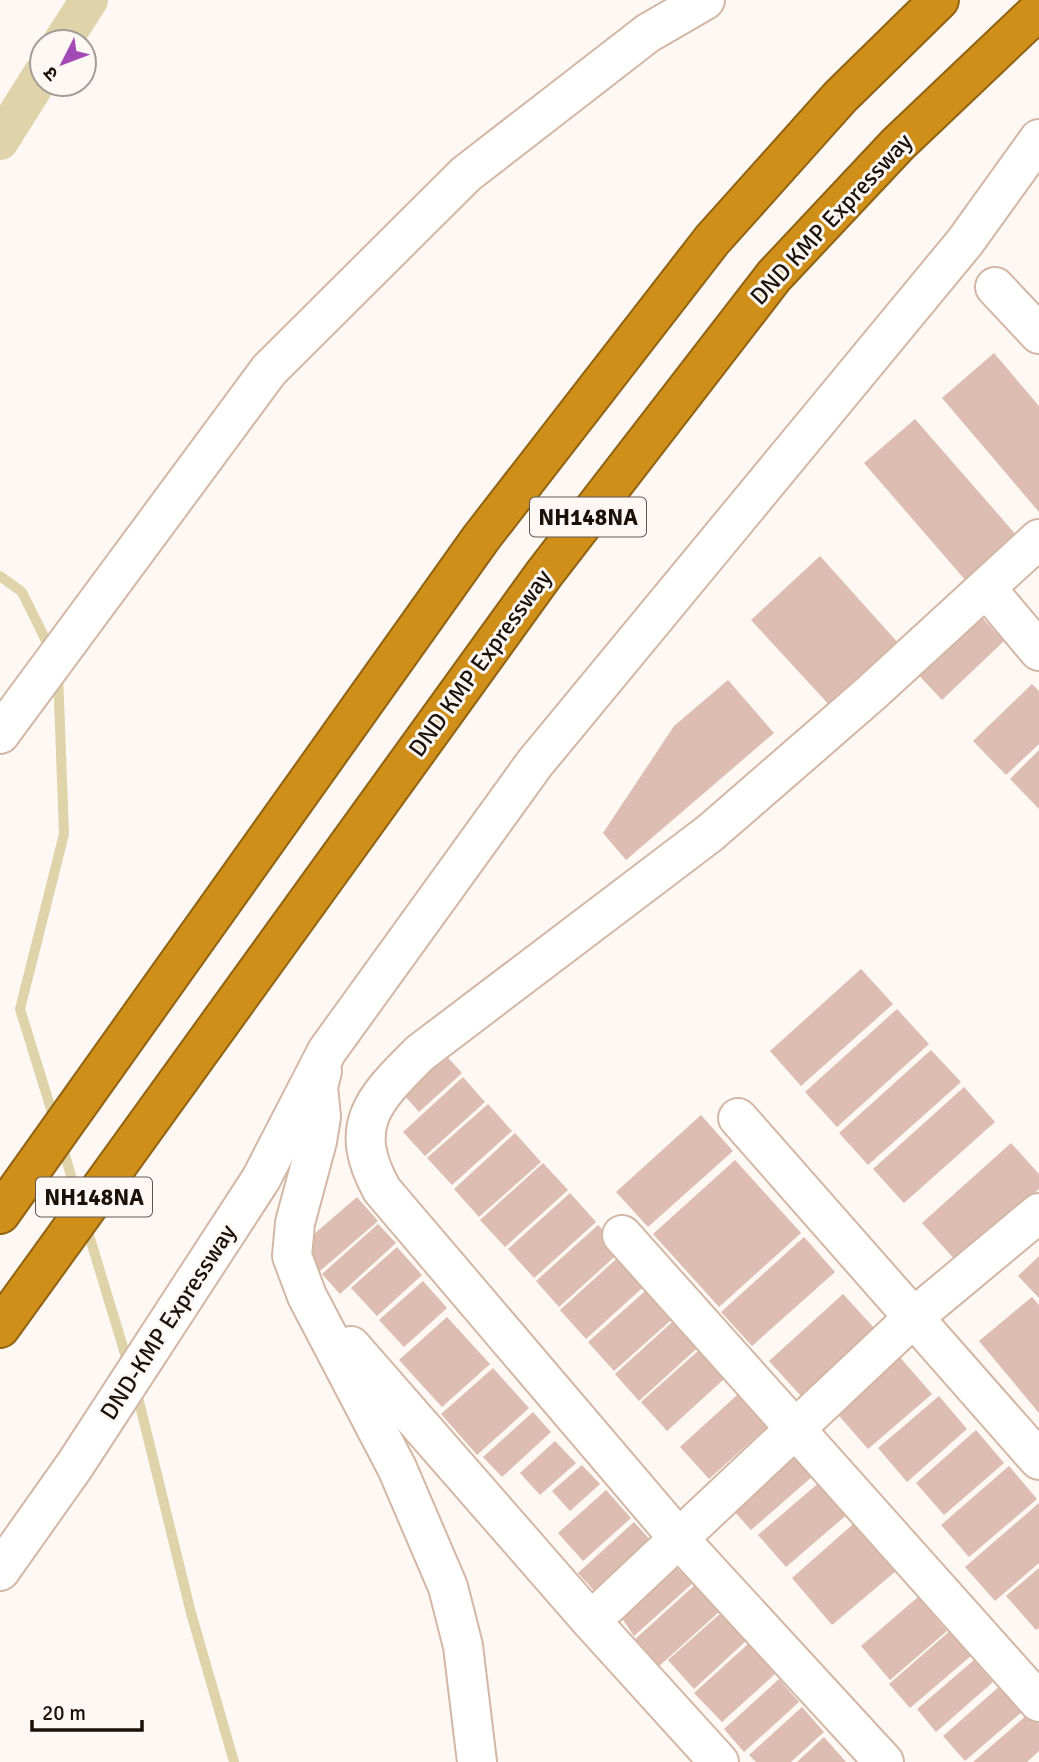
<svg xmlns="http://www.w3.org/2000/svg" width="1039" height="1762" viewBox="0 0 1039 1762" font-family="Signika,'Noto Sans Devanagari',sans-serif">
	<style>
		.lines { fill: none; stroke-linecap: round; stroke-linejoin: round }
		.stream { stroke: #dfd3aa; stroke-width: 10 }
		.canal { stroke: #dfd3aa; stroke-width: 38 }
		.building { fill: #ddbcb2 }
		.minor-casing { stroke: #d3b7a5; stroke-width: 42 }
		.highway-casing { stroke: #906313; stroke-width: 42 }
		.minor { stroke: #fff; stroke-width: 38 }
		.highway { stroke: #cf8f18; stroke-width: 38 }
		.labels { text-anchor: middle; stroke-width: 6; stroke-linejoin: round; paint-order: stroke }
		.shield { fill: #fef8f4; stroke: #5e5650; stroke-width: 2 }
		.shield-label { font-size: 23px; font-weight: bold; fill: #1a110a }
		.street-label { font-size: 24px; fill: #1a110a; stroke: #fef8f4 }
	</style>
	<rect width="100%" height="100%" fill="#fef8f4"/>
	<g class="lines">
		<!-- stream -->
		<g class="stream">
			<polyline points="0,576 22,592 51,651"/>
			<polyline points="55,1122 20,1009 64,834 58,673"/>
			<polyline points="62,1145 79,1203"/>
			<polyline points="86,1225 129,1367"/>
			<polyline points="136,1389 191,1613 234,1762"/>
		</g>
		<!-- canal -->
		<g class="canal">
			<polyline points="62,42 89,0"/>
			<polyline points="0,141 42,74"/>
		</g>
	</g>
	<!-- building -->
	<g class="building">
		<polygon points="994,353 1039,406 1039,512 942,398"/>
		<polygon points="915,419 1018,537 967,582 864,463"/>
		<polygon points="820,556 900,645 832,708 751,620"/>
		<polygon points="974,609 1004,641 942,700 912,668"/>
		<polygon points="728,680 774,733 626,860 603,833 674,726"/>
		<polygon points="1032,684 1039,691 1039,744 1006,775 973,741"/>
		<polygon points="1039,750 1039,809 1010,779"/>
		<polygon points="861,969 893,1004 801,1086 770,1051"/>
		<polygon points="897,1009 929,1044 837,1127 805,1092"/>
		<polygon points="440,1049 462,1073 419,1112 397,1087"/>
		<polygon points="931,1050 961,1082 868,1165 839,1133"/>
		<polygon points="463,1077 485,1102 425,1156 403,1132"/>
		<polygon points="964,1087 995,1122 904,1203 873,1169"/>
		<polygon points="488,1104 512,1131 452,1185 427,1158"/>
		<polygon points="701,1115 733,1151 648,1227 616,1192"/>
		<polygon points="515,1133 541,1162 479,1217 454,1189"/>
		<polygon points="1011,1143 1039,1174 1039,1189 957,1262 922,1223"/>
		<polygon points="735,1160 801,1233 719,1307 653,1234"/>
		<polygon points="543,1163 568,1190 505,1247 480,1220"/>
		<polygon points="570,1193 596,1222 534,1278 508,1249"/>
		<polygon points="357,1197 378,1221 320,1271 299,1247"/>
		<polygon points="378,1224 396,1243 340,1294 322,1274"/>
		<polygon points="598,1225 622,1250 559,1307 536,1281"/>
		<polygon points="804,1237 835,1272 752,1346 721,1312"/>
		<polygon points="397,1247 422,1275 377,1316 351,1288"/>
		<polygon points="624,1252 650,1281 586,1339 560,1310"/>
		<polygon points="1039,1256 1039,1298 1018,1276"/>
		<polygon points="423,1281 447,1308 404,1347 379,1320"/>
		<polygon points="653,1284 679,1313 614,1371 588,1342"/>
		<polygon points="843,1294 875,1329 801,1396 769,1361"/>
		<polygon points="1032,1297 1039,1305 1039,1413 979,1341"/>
		<polygon points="681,1314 705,1341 639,1401 615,1374"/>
		<polygon points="447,1317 490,1364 442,1407 399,1360"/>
		<polygon points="708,1342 734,1370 667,1431 641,1402"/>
		<polygon points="891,1347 932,1394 868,1449 827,1402"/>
		<polygon points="493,1368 529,1408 477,1455 441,1414"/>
		<polygon points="747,1386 776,1419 709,1479 680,1447"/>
		<polygon points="939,1396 967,1429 907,1482 878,1448"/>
		<polygon points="533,1412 551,1432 502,1477 483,1457"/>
		<polygon points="976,1430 1004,1463 944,1515 916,1483"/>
		<polygon points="795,1439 821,1469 751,1530 724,1500"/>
		<polygon points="555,1441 576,1463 540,1495 520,1473"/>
		<polygon points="582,1465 600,1484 570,1511 552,1491"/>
		<polygon points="1009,1466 1037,1499 969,1557 941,1525"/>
		<polygon points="829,1474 857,1506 786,1567 758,1535"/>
		<polygon points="606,1490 631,1518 583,1561 558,1533"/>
		<polygon points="1039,1503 1039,1563 995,1601 965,1567"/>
		<polygon points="860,1518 902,1566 832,1625 792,1578"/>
		<polygon points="634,1522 653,1543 597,1594 578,1573"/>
		<polygon points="670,1562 693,1583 634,1636 617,1611"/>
		<polygon points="1039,1568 1039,1628 1036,1630 1006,1596"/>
		<polygon points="696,1584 720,1611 657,1668 633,1641"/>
		<polygon points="918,1597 947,1631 890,1680 861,1646"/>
		<polygon points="722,1612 747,1640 694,1689 668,1660"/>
		<polygon points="951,1630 972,1655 910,1708 889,1684"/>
		<polygon points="748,1644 775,1674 722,1722 694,1693"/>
		<polygon points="974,1660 993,1682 936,1732 917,1709"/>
		<polygon points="779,1679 799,1702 744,1752 724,1729"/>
		<polygon points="1001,1685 1023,1711 965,1761 943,1736"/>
		<polygon points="802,1707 824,1732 791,1762 756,1762 749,1755"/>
		<polygon points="1029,1713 1039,1724 1039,1751 1027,1762 973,1762"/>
		<polygon points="824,1737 846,1762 797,1762"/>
	</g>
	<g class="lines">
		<defs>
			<g id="minor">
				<polyline points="995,287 1039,334"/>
				<polyline points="986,588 1039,651"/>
				<polyline points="0,734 269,370 466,174 648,33 705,0"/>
				<polyline points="322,1071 318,1087 321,1117 317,1141 295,1223 292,1256 307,1296 397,1468 448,1587 463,1646 477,1762"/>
				<polyline points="738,1118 1039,1460"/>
				<polyline points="622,1235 1039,1702"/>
				<polyline points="351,1346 591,1621"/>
				<polyline points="0,1571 75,1465 261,1179 327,1051 535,763 965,242 1039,139"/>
				<polyline points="719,1762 591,1621 914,1317 1039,1213"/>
				<path d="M884,1762L680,1540L382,1190C346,1125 374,1099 420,1053L710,833L870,694L1039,539"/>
			</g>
			<g id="highway">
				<polyline points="0,1214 481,538 712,240 840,97 939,0"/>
				<polyline points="0,1328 544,574 774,276 898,144 1039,10"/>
			</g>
		</defs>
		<!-- minor casing -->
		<use href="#minor" class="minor-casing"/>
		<!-- highway casing -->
		<use href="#highway" class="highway-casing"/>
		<!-- minor -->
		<use href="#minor" class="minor"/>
		<!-- highway -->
		<use href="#highway" class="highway"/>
	</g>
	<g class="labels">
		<!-- shield labels -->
		<g class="shield">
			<rect x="530" y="497.5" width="116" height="39" rx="5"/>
			<rect x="36" y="1177.5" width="116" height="39" rx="5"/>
		</g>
		<g class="shield-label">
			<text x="588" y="525">NH148NA</text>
			<text x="94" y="1205">NH148NA</text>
		</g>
		<!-- street labels -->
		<g class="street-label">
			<text transform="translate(831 219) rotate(-47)" y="8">DND KMP Expressway</text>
			<text transform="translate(480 663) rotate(-54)" y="8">DND KMP Expressway</text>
			<text transform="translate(168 1322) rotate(-57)" y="8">DND-KMP Expressway</text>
		</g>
	</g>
	<!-- north arrow -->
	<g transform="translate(63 63) rotate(228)"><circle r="33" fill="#fef8f4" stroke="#a39c96" stroke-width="2"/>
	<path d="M0-5L12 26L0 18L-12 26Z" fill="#a249b5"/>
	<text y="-10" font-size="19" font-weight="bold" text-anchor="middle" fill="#1a110a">उ</text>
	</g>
	<!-- scale -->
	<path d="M32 1720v10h110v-10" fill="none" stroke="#1a110a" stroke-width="3.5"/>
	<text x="42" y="1720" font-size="21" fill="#1a110a" stroke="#fef8f4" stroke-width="5" paint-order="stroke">20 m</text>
</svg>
